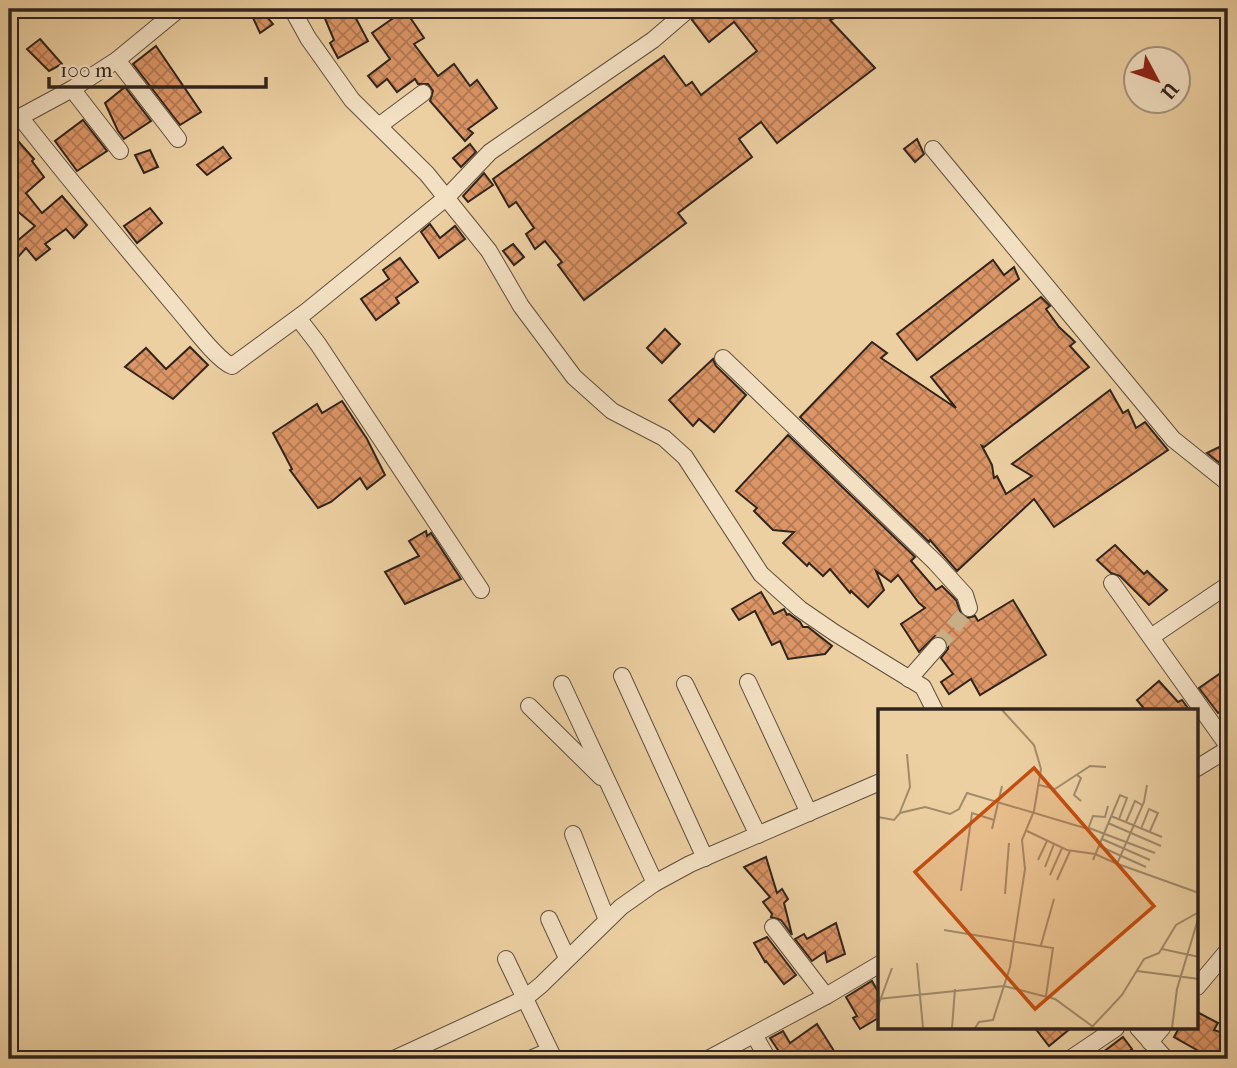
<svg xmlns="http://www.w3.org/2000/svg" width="1237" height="1068" viewBox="0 0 1237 1068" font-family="'IM FELL French Canon',serif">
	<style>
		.building { fill: url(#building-cross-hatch); stroke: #30241d; stroke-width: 2 }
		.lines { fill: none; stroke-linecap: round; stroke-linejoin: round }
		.minor-tunnel { stroke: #c7ae87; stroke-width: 16; stroke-dasharray: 16 8; stroke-linecap: butt }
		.minor-casing { stroke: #5f4f3e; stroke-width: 18 }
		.minor { stroke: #f3e0c3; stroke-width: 16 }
		.inset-road { fill: none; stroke: #a18b6d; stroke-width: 2 }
		.view { fill: #c34e0f; fill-opacity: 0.15; stroke: #c34e0f; stroke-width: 3.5 }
		.inset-edge { fill: none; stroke: #30241d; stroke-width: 3.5 }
	</style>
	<defs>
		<pattern id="building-cross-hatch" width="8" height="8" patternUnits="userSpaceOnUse" patternTransform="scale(1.75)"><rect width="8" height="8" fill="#dc9566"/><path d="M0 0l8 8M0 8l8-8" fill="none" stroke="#b37953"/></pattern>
	</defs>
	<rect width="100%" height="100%" fill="#edd0a2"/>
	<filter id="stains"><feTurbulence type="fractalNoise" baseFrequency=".00286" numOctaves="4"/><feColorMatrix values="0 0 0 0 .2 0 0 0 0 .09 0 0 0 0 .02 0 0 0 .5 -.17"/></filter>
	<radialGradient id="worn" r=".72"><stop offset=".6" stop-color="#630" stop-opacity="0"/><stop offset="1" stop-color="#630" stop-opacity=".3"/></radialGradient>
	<!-- building -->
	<g class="building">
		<polygon points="249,9 260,9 273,24 260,33"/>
		<polygon points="321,9 351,9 368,41 338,58 330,43 334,40"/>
		<polygon points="699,9 856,9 830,20 875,68 777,143 761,122 739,139 752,157 678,213 686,223 584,300 558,265 562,262 545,241 535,249 526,234 534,228 516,202 509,207 493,179 664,56 686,86 692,82 701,95 757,51 734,22 709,42 692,20"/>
		<polygon points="405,10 424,38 414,44 438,76 454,64 470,86 477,80 497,108 468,129 473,133 465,141 430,101 433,91 428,84 418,84 415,79 397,92 387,79 377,87 368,76 390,59 372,33"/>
		<polygon points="40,39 62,64 49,71 27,49"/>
		<polygon points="156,46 201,112 180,125 133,64"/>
		<polygon points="125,87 151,121 124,139 118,131 105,103"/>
		<polygon points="83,120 107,151 77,171 55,141"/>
		<polygon points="917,139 924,154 915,162 904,149"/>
		<polygon points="18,141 34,159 32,161 44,177 26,193 42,213 62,196 87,225 74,238 66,229 45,244 50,249 36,260 26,248 9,267 9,234 16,242 35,226 9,204 9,149"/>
		<polygon points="470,144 476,152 461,167 453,158"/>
		<polygon points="223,147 231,158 207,175 197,165"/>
		<polygon points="150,150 158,167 144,173 135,155"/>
		<polygon points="484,173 493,185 468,202 463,196"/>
		<polygon points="150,208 162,223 137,243 124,226"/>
		<polygon points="430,224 440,238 455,226 465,239 439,258 421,232"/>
		<polygon points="513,244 524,257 514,265 503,251"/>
		<polygon points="400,258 418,282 396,298 399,303 376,320 361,299 389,279 383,270"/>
		<polygon points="993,260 1004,275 1014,267 1019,279 917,360 897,334"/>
		<polygon points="1041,297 1050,306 1046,309 1059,327 1075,342 1070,346 1089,367 984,447 982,446 992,465 994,478 997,476 1006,494 1032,476 1012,464 1110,390 1123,413 1128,410 1136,428 1145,422 1168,450 1054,527 1034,499 957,571 930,540 929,542 800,417 872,342 887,353 881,358 956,408 931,377"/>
		<polygon points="665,329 680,344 662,363 647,348"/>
		<polygon points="190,347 208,365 173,399 125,367 146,348 166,369"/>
		<polygon points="713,359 716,366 746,395 714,432 699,419 693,426 669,400"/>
		<polygon points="342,401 367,439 385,475 367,489 360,478 331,502 318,508 290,470 292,469 273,433 317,404 322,413"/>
		<polygon points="788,435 915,557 911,561 936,590 942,586 956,600 962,616 967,618 975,616 978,621 1013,600 1046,655 980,695 971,679 949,694 941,682 953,674 941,658 948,649 948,642 944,638 935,636 919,652 901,624 925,608 919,603 898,575 891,582 876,571 884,590 868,607 851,591 850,593 830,569 823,576 809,563 807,566 783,543 794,532 773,530 754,511 757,508 736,491"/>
		<polygon points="1219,447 1226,463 1222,465 1207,453"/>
		<polygon points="426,531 427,536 431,533 461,579 405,604 385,572 419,556 409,541"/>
		<polygon points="1115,545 1144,574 1147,571 1167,590 1149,605 1120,576 1111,573 1097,560"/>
		<polygon points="761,592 774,614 784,609 787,615 789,614 800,622 803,627 808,627 832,646 825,654 788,659 780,641 772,645 755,611 739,620 732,609"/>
		<polygon points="1228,668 1228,706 1218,713 1199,688"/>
		<polygon points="1159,681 1178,702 1182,700 1190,711 1146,711 1137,700"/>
		<polygon points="766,857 777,893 782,889 788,899 784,903 792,935 781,920 771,917 772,914 763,902 770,897 744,867"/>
		<polygon points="836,923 845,954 827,962 825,952 812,961 795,939 804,934 807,939"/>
		<polygon points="767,937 796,975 784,984 766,961 765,962 754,943"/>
		<polygon points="872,981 880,995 880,1017 860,1029 853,1018 857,1016 846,997"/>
		<polygon points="1197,1012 1218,1023 1214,1030 1228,1035 1228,1059 1213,1059 1174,1037 1179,1028 1197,1028"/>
		<polygon points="817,1024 834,1051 823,1059 784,1059 770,1038 783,1031 790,1043"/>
		<polygon points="1035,1028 1071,1028 1049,1046"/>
		<polygon points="1123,1037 1132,1049 1120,1059 1094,1059"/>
	</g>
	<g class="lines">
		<!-- minor-tunnel -->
		<polyline class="minor-tunnel" points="938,646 969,608"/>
		<defs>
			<g id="minor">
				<polyline points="292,9 308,38 352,100 427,174 489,251 521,306 574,377 612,411 664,438 685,457 761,574 800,609 835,633 923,687 935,711"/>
				<polyline points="117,60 178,139"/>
				<polyline points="72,89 120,151"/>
				<path d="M20,117C72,183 126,248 180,312C192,326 217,360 232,366L307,311L447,197L490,152L653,40L689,9"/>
				<polyline points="9,123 72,89 117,60 179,9"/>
				<polyline points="380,125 423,93"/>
				<polyline points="933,149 1173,439 1228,483"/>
				<polyline points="298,318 318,344 481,590"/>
				<polyline points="723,358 935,562 965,595 969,608"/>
				<polyline points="1112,583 1228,746"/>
				<polyline points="1151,637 1228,585"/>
				<polyline points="622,676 705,858"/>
				<polyline points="909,679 938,646"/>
				<polyline points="748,682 809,813"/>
				<polyline points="562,684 655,883"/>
				<polyline points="685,684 758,835"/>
				<polyline points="529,706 601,777"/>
				<polyline points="1197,768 1228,749"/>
				<polyline points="573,834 607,920"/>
				<polyline points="549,919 567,958"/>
				<polyline points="773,927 826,996"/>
				<polyline points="506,959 554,1059"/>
				<polyline points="1197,987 1228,950"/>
				<polyline points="1138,1028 1166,1059"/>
				<polyline points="754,1035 768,1059"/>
				<polyline points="1150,1042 1162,1028"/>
				<polyline points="394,1059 524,999 541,985 621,907 655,883 690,864 880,782"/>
				<polyline points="530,1059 549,1051"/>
				<polyline points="708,1059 826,996 880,964"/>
				<polyline points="1070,1059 1116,1028"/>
			</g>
		</defs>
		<!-- minor casing -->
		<use href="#minor" class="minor-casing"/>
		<!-- minor -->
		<use href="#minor" class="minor"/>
	</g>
	<!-- overview -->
	<g transform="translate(878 709)">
		<rect width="320" height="320" fill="#edd0a2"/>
		<path class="inset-road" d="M199,66L203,69L196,86L203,92M161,76L177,80L212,57L228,58M22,103L32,78L29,45M233,107L284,128M0,108L16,111L22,104L47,98L72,105L81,100L89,84L210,120L215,107L227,108L230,97M248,113L257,92L264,96M230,114L283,137M211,119L277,144M114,120L124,77M263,120L271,100L280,104L272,122M149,122L189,141L217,145L239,155L266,93L269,76M224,130L272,151M221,137L268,158M160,151L169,132M215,151L242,86L249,89L241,110M240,155L321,184M167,158L176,135M172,166L184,139M179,171L192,142M83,182L94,104L116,111M127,185L131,134M66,221L175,239L168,287M163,236L176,190M284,240L321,248M39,254L45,319M259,262L321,270M0,290L126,277L177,290L214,317M0,297L14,259M74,319L77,280M97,319L101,313L115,311L132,258L147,160L144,131L156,102L163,60L156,36L124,1M213,319L244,286L266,250L281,244L298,216L321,203M294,319L299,280L321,207"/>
		<path class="view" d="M156,59L276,197L157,300L37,163Z"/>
		<rect width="320" height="320" class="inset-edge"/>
	</g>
	<!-- margin -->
	<rect width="1237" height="1068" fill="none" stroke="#edd0a2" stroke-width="35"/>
	<rect x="10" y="10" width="1216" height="1047" fill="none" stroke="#30241d" stroke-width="3.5"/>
	<rect x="18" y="18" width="1202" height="1033" fill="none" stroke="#30241d" stroke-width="2"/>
	<!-- north arrow -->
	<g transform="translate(1157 80) rotate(131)"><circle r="33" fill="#f3e0c3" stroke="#a59581" stroke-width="2"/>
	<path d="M0-5L12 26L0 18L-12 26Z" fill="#8f2418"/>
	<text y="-10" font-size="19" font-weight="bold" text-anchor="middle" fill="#30241d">U</text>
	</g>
	<!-- scale -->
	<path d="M49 77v10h217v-10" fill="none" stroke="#30241d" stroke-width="3.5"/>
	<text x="60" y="77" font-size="21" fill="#30241d" stroke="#f3e0c3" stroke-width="5" paint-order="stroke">100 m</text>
	<rect width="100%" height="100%" filter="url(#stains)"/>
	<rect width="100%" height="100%" fill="url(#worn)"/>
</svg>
